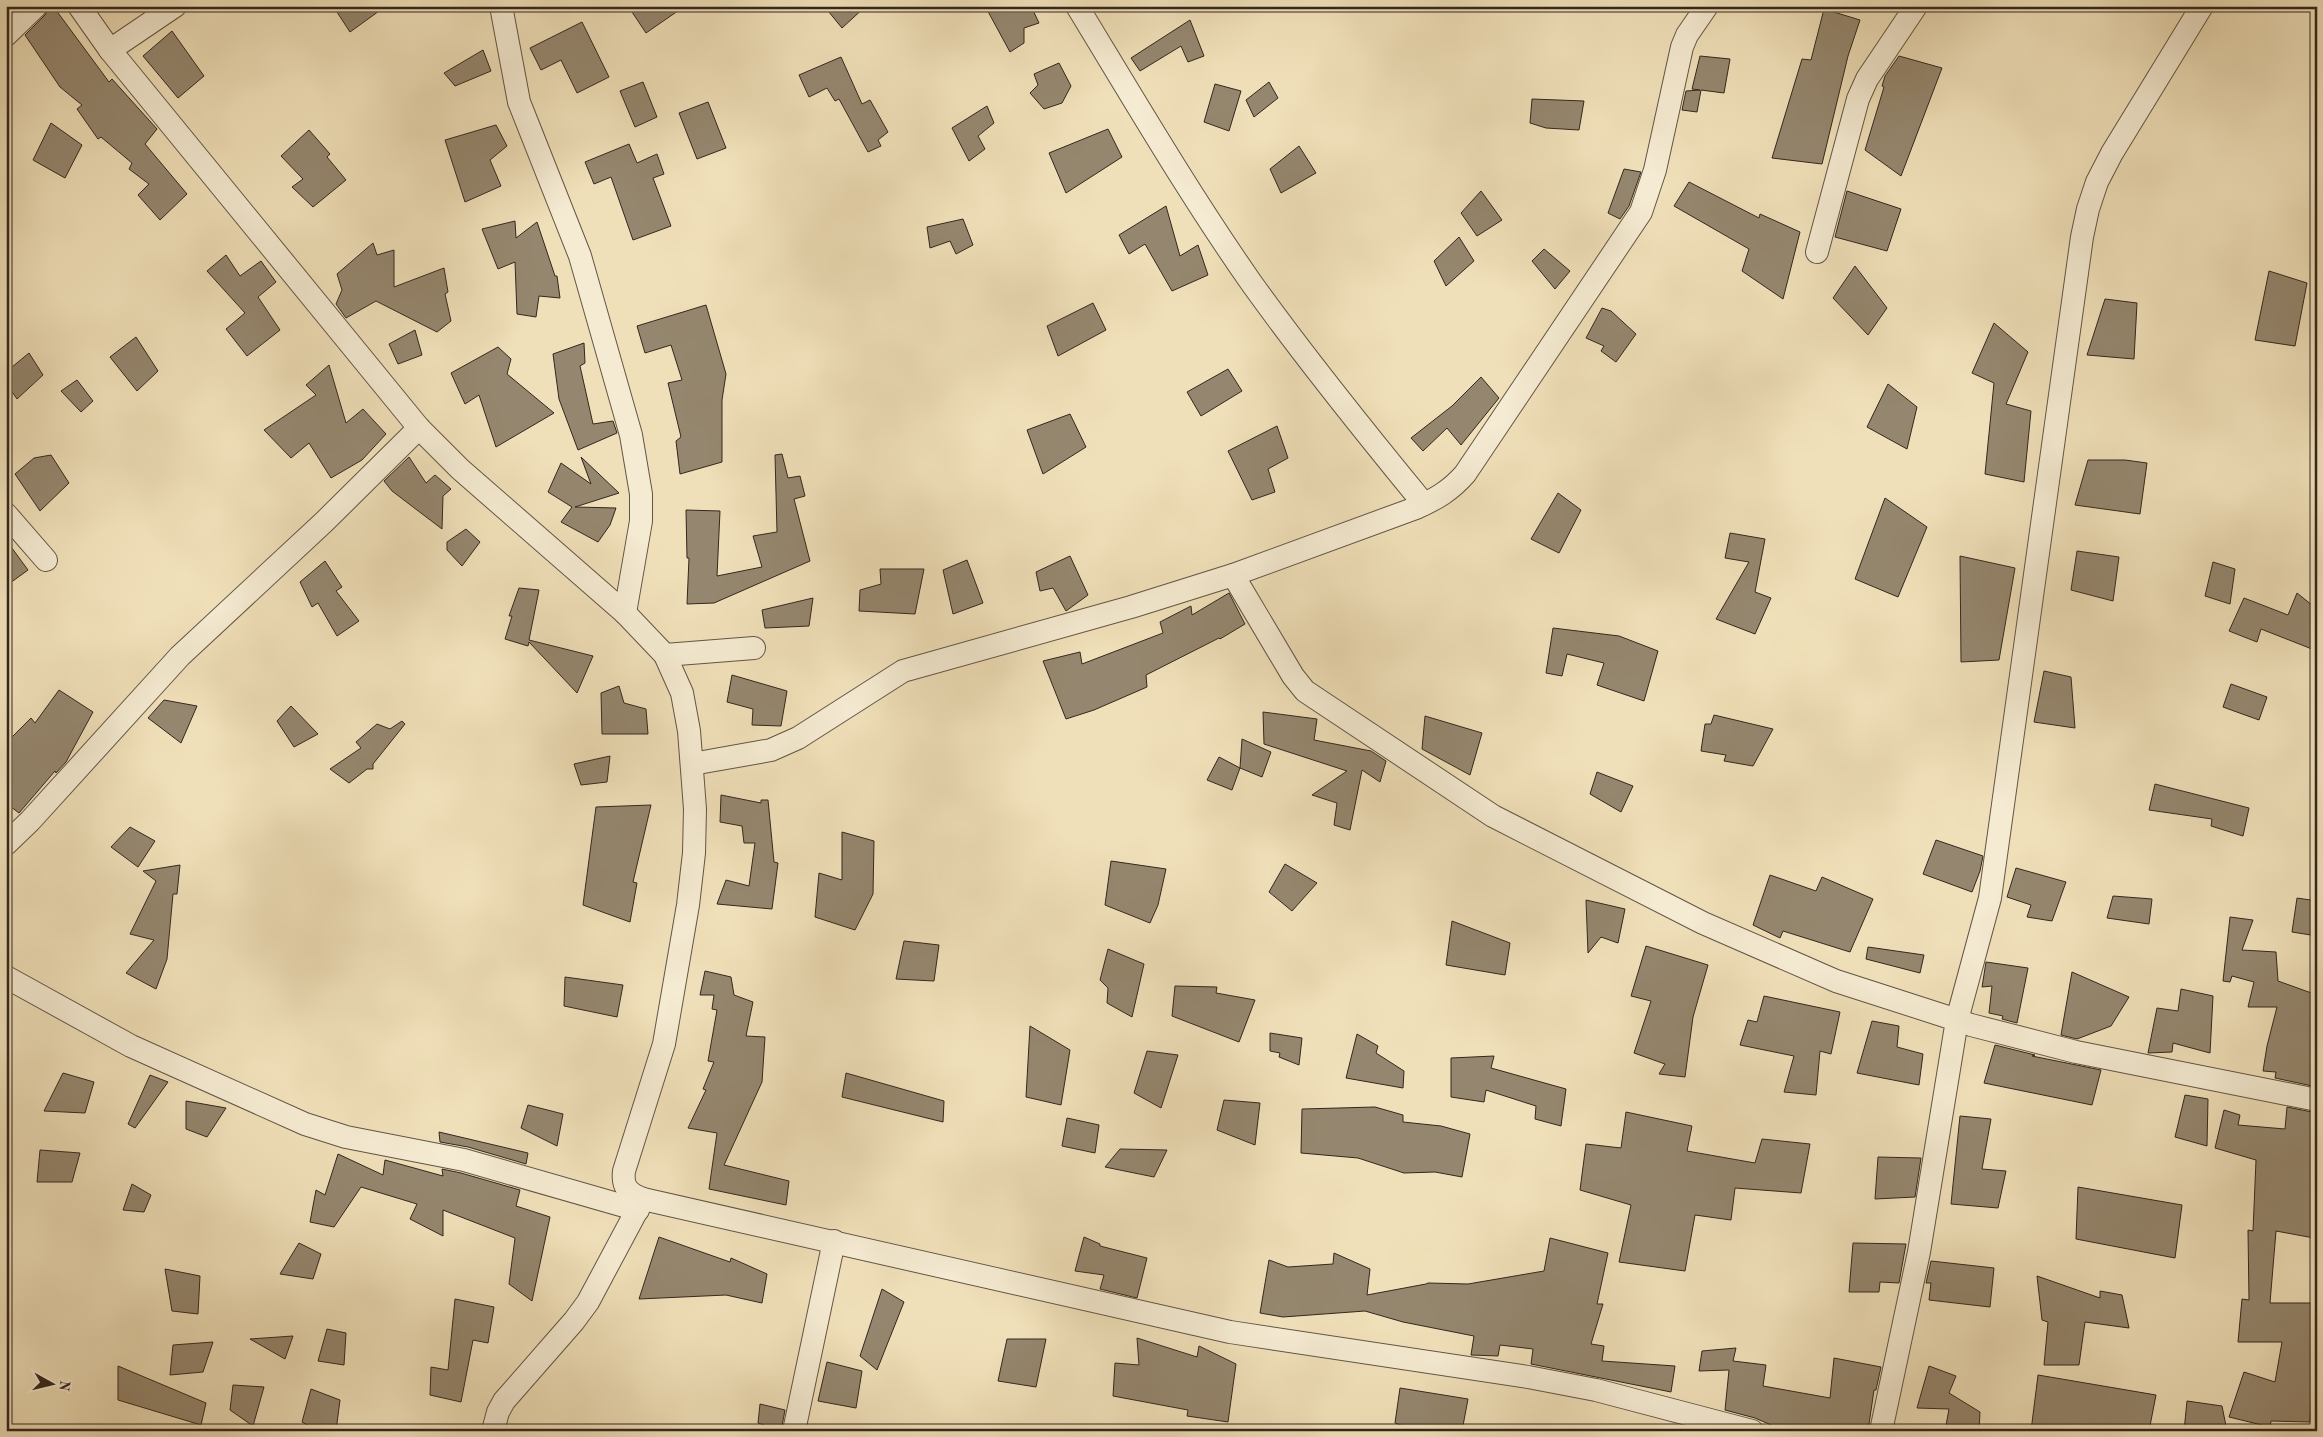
<svg xmlns="http://www.w3.org/2000/svg" width="2323" height="1437" viewBox="0 0 2323 1437" font-family="'Old Standard TT',serif">
	<style>
		.building { fill: #95876f; stroke: #33271e }
		.lines { fill: none; stroke-linecap: round; stroke-linejoin: round }
		.minor-casing { stroke: #625545; stroke-width: 24 }
		.minor { stroke: #f5ebd2; stroke-width: 22 }
	</style>
	<rect width="100%" height="100%" fill="#f0e0b9"/>
	<filter id="stains"><feTurbulence type="fractalNoise" baseFrequency=".004" numOctaves="4"/><feColorMatrix values="0 0 0 0 .2 0 0 0 0 .09 0 0 0 0 .02 0 0 0 .5 -.17"/></filter>
	<radialGradient id="worn" r=".72"><stop offset=".6" stop-color="#630" stop-opacity="0"/><stop offset="1" stop-color="#630" stop-opacity=".3"/></radialGradient>
	<!-- building -->
	<g class="building">
		<polygon points="50,6 53,6 109,82 112,79 157,129 145,144 187,194 160,220 138,195 149,184 129,169 132,163 101,137 98,139 77,109 82,105 60,87 25,35 45,15"/>
		<polygon points="333,6 386,6 350,32"/>
		<polygon points="628,6 685,6 646,33"/>
		<polygon points="824,6 866,6 842,28"/>
		<polygon points="985,6 1031,6 1039,23 1024,28 1024,43 1010,52"/>
		<polygon points="1824,9 1860,20 1848,56 1822,164 1772,158 1802,59 1811,60"/>
		<polygon points="1190,20 1204,56 1188,62 1181,46 1140,71 1131,58"/>
		<polygon points="582,22 609,77 577,93 561,60 541,70 530,48"/>
		<polygon points="172,31 204,76 178,98 143,56"/>
		<polygon points="483,50 491,71 455,86 444,73"/>
		<polygon points="1700,56 1730,59 1724,93 1701,90 1697,112 1682,110 1686,91 1700,90 1692,89"/>
		<polygon points="1899,56 1942,68 1901,176 1865,150 1884,87 1882,86 1885,76"/>
		<polygon points="841,57 862,104 870,100 888,132 878,140 881,146 868,152 839,99 835,101 827,88 809,97 799,75"/>
		<polygon points="1059,63 1071,86 1062,103 1044,109 1030,93 1038,85 1034,74"/>
		<polygon points="643,82 657,117 635,127 620,91"/>
		<polygon points="1269,82 1278,98 1254,117 1246,100"/>
		<polygon points="1215,84 1241,91 1229,131 1204,122"/>
		<polygon points="1532,99 1584,101 1579,130 1546,128 1530,123"/>
		<polygon points="708,102 726,148 697,159 679,113"/>
		<polygon points="987,106 994,123 978,136 985,149 969,161 952,128"/>
		<polygon points="51,123 82,145 65,178 33,160"/>
		<polygon points="496,125 507,146 490,160 501,186 465,202 445,140"/>
		<polygon points="1108,129 1122,157 1066,193 1049,153"/>
		<polygon points="309,130 330,154 327,157 346,180 313,207 292,187 303,179 281,156"/>
		<polygon points="629,144 637,163 657,154 664,174 653,178 671,226 633,240 611,177 594,184 585,162"/>
		<polygon points="1299,146 1316,173 1281,193 1270,169"/>
		<polygon points="1624,169 1641,172 1629,206 1620,219 1608,213"/>
		<polygon points="1689,182 1759,218 1760,214 1800,232 1783,299 1742,271 1749,249 1674,206"/>
		<polygon points="1481,191 1502,220 1477,236 1461,213"/>
		<polygon points="1847,191 1901,209 1887,251 1835,237"/>
		<polygon points="1166,206 1180,256 1198,245 1208,275 1172,291 1145,244 1129,254 1119,235"/>
		<polygon points="963,219 973,245 956,254 950,241 930,248 927,227"/>
		<polygon points="515,221 516,238 537,222 555,276 557,276 560,298 539,296 536,317 517,314 515,262 498,269 482,229"/>
		<polygon points="1459,237 1474,261 1446,286 1434,261"/>
		<polygon points="373,243 377,255 394,250 394,287 444,268 448,292 445,294 451,321 437,332 376,301 346,318 336,304 342,290 337,274"/>
		<polygon points="1544,249 1570,271 1555,289 1532,261"/>
		<polygon points="226,255 240,276 261,261 276,282 258,297 280,330 247,356 226,329 245,313 207,271"/>
		<polygon points="1855,266 1887,308 1868,335 1833,298"/>
		<polygon points="2269,271 2307,283 2295,346 2255,340"/>
		<polygon points="2105,299 2137,303 2134,359 2087,355"/>
		<polygon points="1093,303 1106,330 1058,356 1047,326"/>
		<polygon points="706,305 726,374 722,400 722,462 680,474 676,441 681,437 668,383 682,380 671,345 645,353 637,326"/>
		<polygon points="1602,308 1611,311 1636,334 1616,362 1601,351 1604,346 1586,338"/>
		<polygon points="1994,323 2028,352 2006,404 2031,411 2024,482 1985,474 1994,383 1972,373"/>
		<polygon points="415,330 422,355 398,364 389,344"/>
		<polygon points="136,337 158,371 137,391 110,357"/>
		<polygon points="584,343 585,363 580,366 593,424 613,421 617,433 578,450 559,399 553,354"/>
		<polygon points="498,347 511,359 507,374 554,413 496,447 479,395 465,404 451,373"/>
		<polygon points="29,353 43,375 17,399 6,383 6,372"/>
		<polygon points="329,365 346,423 363,409 386,434 362,460 331,478 309,443 291,458 264,430 316,395 306,385"/>
		<polygon points="1228,369 1242,391 1201,416 1187,392"/>
		<polygon points="1481,377 1499,398 1461,445 1447,428 1423,451 1411,438 1452,406"/>
		<polygon points="77,380 93,401 81,412 61,391"/>
		<polygon points="1888,384 1917,407 1907,449 1867,427"/>
		<polygon points="1070,414 1086,447 1043,474 1027,430"/>
		<polygon points="1277,426 1288,458 1268,469 1275,492 1252,500 1228,451"/>
		<polygon points="782,454 788,478 800,476 805,496 794,499 810,561 714,603 687,604 689,558 687,558 686,510 720,511 717,576 762,567 753,536 777,532 775,455"/>
		<polygon points="51,455 69,483 40,511 15,474 34,458"/>
		<polygon points="409,457 426,483 435,475 451,489 443,496 442,529 392,491 384,481"/>
		<polygon points="581,457 619,493 575,507 616,508 610,525 598,542 561,522 572,507 548,492 561,463 591,484"/>
		<polygon points="2088,460 2125,460 2147,463 2140,514 2075,505"/>
		<polygon points="1558,493 1581,510 1559,553 1531,539"/>
		<polygon points="1885,498 1927,527 1898,597 1855,579"/>
		<polygon points="466,529 480,542 462,566 447,550 447,542"/>
		<polygon points="1730,533 1765,539 1755,592 1771,598 1755,634 1716,619 1749,562 1725,558"/>
		<polygon points="6,540 28,570 6,586"/>
		<polygon points="2077,551 2119,557 2113,601 2071,590"/>
		<polygon points="1070,556 1088,595 1066,611 1053,588 1040,591 1036,572"/>
		<polygon points="1960,556 2015,568 1999,660 1961,662"/>
		<polygon points="967,560 983,603 953,614 943,570"/>
		<polygon points="325,561 342,587 336,591 359,621 337,636 318,603 312,607 300,582"/>
		<polygon points="2213,562 2235,569 2230,604 2205,596"/>
		<polygon points="880,569 924,569 915,614 859,611 860,590 881,584"/>
		<polygon points="519,588 539,590 529,640 593,656 577,693 529,642 528,646 505,639 512,616 509,616"/>
		<polygon points="1229,593 1245,624 1220,639 1219,638 1146,675 1147,687 1094,710 1066,719 1043,661 1080,652 1082,664 1163,633 1160,622 1191,606 1192,615"/>
		<polygon points="2297,593 2317,609 2317,651 2261,629 2257,642 2229,631 2244,598 2288,615"/>
		<polygon points="813,598 809,626 765,628 762,610"/>
		<polygon points="1553,628 1619,636 1658,651 1644,701 1597,685 1604,663 1567,654 1562,676 1546,673"/>
		<polygon points="2044,671 2071,677 2075,728 2034,722"/>
		<polygon points="732,675 787,691 781,726 752,725 753,709 727,702"/>
		<polygon points="2231,684 2267,697 2259,720 2223,707"/>
		<polygon points="619,686 624,703 646,709 648,734 602,734 601,693"/>
		<polygon points="59,690 93,712 66,762 56,773 55,771 19,813 6,803 6,743 31,718 35,723"/>
		<polygon points="164,700 197,706 181,743 148,718"/>
		<polygon points="291,706 318,734 294,747 277,721"/>
		<polygon points="1263,712 1317,719 1314,740 1371,751 1386,761 1380,782 1362,770 1350,830 1334,825 1337,803 1312,795 1347,771 1264,744"/>
		<polygon points="1714,715 1773,729 1753,766 1724,761 1726,755 1701,751 1705,724 1711,724"/>
		<polygon points="1425,716 1482,733 1470,775 1422,749"/>
		<polygon points="402,721 405,724 373,764 373,769 367,769 349,783 330,769 361,748 356,742 377,724 390,729"/>
		<polygon points="1242,739 1271,752 1262,777 1240,768"/>
		<polygon points="610,756 607,782 581,785 574,764"/>
		<polygon points="1219,757 1240,768 1232,790 1207,780"/>
		<polygon points="1597,772 1633,786 1621,812 1590,794"/>
		<polygon points="2155,784 2249,808 2243,836 2211,826 2212,819 2149,810"/>
		<polygon points="721,795 761,803 761,800 768,800 774,862 778,863 772,909 717,904 726,880 749,886 755,843 744,843 742,826 720,822"/>
		<polygon points="651,805 633,882 637,883 630,922 583,905 596,807"/>
		<polygon points="130,827 155,841 138,867 111,847"/>
		<polygon points="842,832 874,841 873,894 855,930 815,917 819,873 842,880"/>
		<polygon points="1936,840 1983,856 1980,871 1972,892 1923,874"/>
		<polygon points="1111,861 1166,869 1158,905 1150,923 1105,905"/>
		<polygon points="1285,864 1317,883 1292,911 1269,892"/>
		<polygon points="180,865 177,894 173,894 167,959 156,989 126,973 154,940 130,934 156,881 143,871"/>
		<polygon points="2016,868 2066,882 2052,921 2027,917 2031,905 2007,897"/>
		<polygon points="1770,875 1816,891 1822,877 1873,899 1850,952 1783,931 1780,938 1753,925"/>
		<polygon points="2113,896 2152,899 2149,924 2107,918"/>
		<polygon points="2297,898 2317,901 2317,936 2292,932"/>
		<polygon points="1586,900 1625,909 1618,943 1601,937 1588,953"/>
		<polygon points="2230,917 2253,920 2242,950 2276,952 2278,981 2317,995 2317,1087 2275,1078 2276,1072 2263,1071 2267,1046 2277,1007 2248,1007 2254,982 2232,976 2230,982 2223,981"/>
		<polygon points="1452,921 1510,943 1505,975 1446,965"/>
		<polygon points="904,941 939,945 934,981 896,979"/>
		<polygon points="1646,946 1708,965 1693,1017 1685,1077 1659,1074 1665,1064 1634,1053 1651,1001 1631,996"/>
		<polygon points="1868,947 1924,955 1920,973 1866,959"/>
		<polygon points="1108,949 1144,964 1132,1017 1107,1003 1108,988 1100,980"/>
		<polygon points="1986,962 2028,968 2017,1023 2002,1019 2003,1016 1989,1013 1992,986 1982,987"/>
		<polygon points="705,971 731,977 734,995 753,1002 746,1036 765,1037 762,1082 724,1165 789,1181 786,1205 709,1189 717,1133 688,1128 706,1090 703,1089 714,1062 708,1061 717,1010 712,1009 714,995 700,995"/>
		<polygon points="2072,972 2129,997 2111,1026 2077,1039 2061,1035"/>
		<polygon points="565,977 623,985 617,1017 564,1006"/>
		<polygon points="1175,986 1217,987 1216,993 1255,1000 1239,1042 1172,1016"/>
		<polygon points="2181,989 2213,996 2210,1053 2173,1043 2172,1052 2148,1053 2157,1008 2178,1011"/>
		<polygon points="1764,996 1840,1012 1831,1054 1820,1051 1816,1095 1784,1092 1794,1056 1740,1045 1748,1020 1757,1022"/>
		<polygon points="1872,1021 1899,1026 1897,1047 1923,1054 1919,1085 1857,1073"/>
		<polygon points="1030,1026 1070,1050 1061,1105 1026,1097"/>
		<polygon points="1270,1033 1302,1038 1299,1065 1279,1057 1280,1053 1270,1051"/>
		<polygon points="1357,1034 1378,1046 1376,1053 1404,1071 1403,1088 1346,1078"/>
		<polygon points="1995,1045 2035,1055 2032,1056 2101,1070 2092,1105 1984,1083"/>
		<polygon points="1147,1051 1178,1055 1161,1108 1134,1093"/>
		<polygon points="1494,1056 1491,1068 1566,1089 1561,1126 1535,1119 1536,1106 1486,1090 1484,1102 1451,1097 1451,1058"/>
		<polygon points="63,1073 94,1082 85,1113 44,1111"/>
		<polygon points="846,1073 944,1101 943,1122 842,1097"/>
		<polygon points="150,1075 168,1082 135,1128 128,1124"/>
		<polygon points="2185,1095 2208,1099 2207,1146 2175,1137"/>
		<polygon points="1224,1100 1260,1103 1255,1145 1217,1130"/>
		<polygon points="186,1101 226,1108 207,1137 186,1129"/>
		<polygon points="528,1105 563,1114 557,1146 521,1128"/>
		<polygon points="1375,1107 1403,1115 1403,1122 1441,1126 1470,1134 1462,1177 1435,1172 1404,1173 1358,1158 1301,1153 1302,1109"/>
		<polygon points="2287,1107 2317,1113 2317,1223 2314,1238 2276,1231 2270,1303 2317,1303 2317,1355 2315,1355 2310,1422 2271,1421 2270,1427 2229,1417 2244,1372 2275,1382 2282,1342 2238,1342 2242,1299 2249,1300 2248,1230 2253,1231 2256,1160 2215,1148 2224,1110 2240,1115 2238,1125 2285,1129"/>
		<polygon points="1626,1112 1692,1126 1687,1151 1755,1163 1762,1139 1810,1144 1801,1193 1735,1188 1731,1220 1695,1215 1685,1271 1619,1262 1631,1205 1580,1190 1586,1144 1621,1148"/>
		<polygon points="1960,1116 1991,1119 1982,1169 2006,1171 1998,1208 1951,1204"/>
		<polygon points="1067,1118 1099,1125 1095,1153 1062,1146"/>
		<polygon points="439,1132 528,1153 526,1164 468,1147 440,1142"/>
		<polygon points="1120,1149 1167,1150 1154,1177 1105,1167"/>
		<polygon points="40,1150 80,1153 72,1182 37,1182"/>
		<polygon points="338,1154 383,1175 385,1160 443,1176 442,1169 461,1173 520,1190 516,1206 550,1217 532,1301 509,1284 515,1238 443,1210 443,1236 410,1219 417,1204 361,1187 334,1227 310,1222 316,1190 325,1195"/>
		<polygon points="1878,1157 1921,1158 1915,1197 1875,1199"/>
		<polygon points="132,1184 151,1195 144,1212 123,1210"/>
		<polygon points="2078,1187 2182,1205 2175,1258 2076,1239"/>
		<polygon points="659,1237 730,1262 731,1258 767,1274 762,1303 726,1295 639,1299"/>
		<polygon points="1084,1237 1100,1244 1100,1246 1147,1258 1137,1298 1100,1289 1104,1275 1075,1271"/>
		<polygon points="1550,1238 1608,1253 1597,1304 1603,1304 1591,1344 1604,1346 1602,1361 1675,1366 1671,1392 1531,1364 1533,1349 1500,1345 1498,1356 1471,1355 1474,1336 1403,1322 1365,1311 1283,1317 1260,1313 1269,1260 1288,1267 1333,1264 1334,1253 1370,1269 1367,1295 1426,1284 1428,1283 1468,1284 1544,1271"/>
		<polygon points="299,1243 321,1254 313,1279 280,1274"/>
		<polygon points="1853,1243 1906,1244 1899,1283 1880,1282 1879,1292 1849,1292"/>
		<polygon points="1931,1261 1994,1268 1990,1307 1929,1300 1931,1283 1926,1283"/>
		<polygon points="165,1269 200,1276 198,1314 172,1311"/>
		<polygon points="2037,1276 2100,1298 2100,1291 2122,1295 2129,1328 2085,1322 2079,1365 2044,1365 2048,1322 2042,1320"/>
		<polygon points="882,1289 904,1302 877,1370 860,1356"/>
		<polygon points="455,1299 494,1307 488,1343 473,1340 461,1402 430,1395 431,1367 448,1370"/>
		<polygon points="327,1329 346,1333 344,1365 318,1361"/>
		<polygon points="293,1336 285,1359 250,1339"/>
		<polygon points="1137,1338 1197,1357 1199,1346 1236,1364 1228,1422 1187,1416 1188,1410 1113,1396 1115,1363 1139,1365"/>
		<polygon points="1007,1339 1046,1339 1036,1387 998,1381"/>
		<polygon points="213,1342 203,1372 170,1375 173,1345"/>
		<polygon points="1736,1348 1733,1361 1766,1365 1763,1386 1830,1398 1834,1358 1881,1367 1876,1390 1874,1390 1868,1431 1785,1431 1755,1418 1725,1410 1729,1370 1699,1371 1702,1351"/>
		<polygon points="827,1362 862,1371 856,1408 818,1401"/>
		<polygon points="118,1366 206,1403 201,1425 118,1400"/>
		<polygon points="1929,1366 1956,1376 1949,1393 1980,1412 1979,1431 1945,1431 1949,1409 1917,1408"/>
		<polygon points="2038,1375 2156,1395 2149,1431 2031,1431"/>
		<polygon points="233,1385 264,1387 253,1426 230,1410"/>
		<polygon points="1400,1388 1468,1399 1462,1431 1417,1431 1395,1423"/>
		<polygon points="311,1389 340,1400 336,1431 318,1431 302,1422"/>
		<polygon points="2187,1401 2222,1406 2227,1431 2184,1431"/>
		<polygon points="760,1404 785,1410 781,1431 758,1423"/>
	</g>
	<g class="lines">
		<defs>
			<g id="minor">
				<polyline points="79,6 110,50 175,6"/>
				<polyline points="501,6 519,102 580,256 631,435 641,494 641,521 625,613"/>
				<path d="M1077,6C1133,98 1188,192 1250,281C1305,358 1364,431 1424,504"/>
				<polyline points="2202,6 2112,153 2097,182 2088,209 2082,237 1990,898 1957,1020 1971,1025 2076,1052 2317,1100"/>
				<polyline points="6,35 36,6"/>
				<path d="M110,50L419,428L460,469L625,613L665,655L682,693L689,731L695,809L694,853L688,905L664,1044L624,1171C622,1187 628,1193 643,1199L1230,1332L1528,1377L1596,1390L1752,1431"/>
				<polyline points="1817,252 1858,99 1867,79 1916,6"/>
				<polyline points="6,514 46,560"/>
				<polyline points="1233,575 1293,676 1305,691 1493,816 1703,923 1836,981 1957,1020 1919,1252 1881,1431"/>
				<polyline points="665,655 754,648"/>
				<path d="M692,764L771,750L798,738L903,671L1131,607L1233,575L1416,508C1436,499 1450,491 1465,474L1641,212L1655,170L1682,47L1687,35L1707,6"/>
				<polyline points="6,844 30,821 180,656 324,522 419,428"/>
				<polyline points="6,977 131,1046 305,1124 346,1137 464,1160 638,1210"/>
				<polyline points="493,1431 498,1412 504,1401 574,1321 588,1302 643,1199"/>
				<polyline points="794,1431 834,1241"/>
			</g>
		</defs>
		<!-- minor casing -->
		<use href="#minor" class="minor-casing"/>
		<!-- minor -->
		<use href="#minor" class="minor"/>
	</g>
	<!-- margin -->
	<rect width="2323" height="1437" fill="none" stroke="#f0e0b9" stroke-width="25"/>
	<rect x="8" y="8" width="2308" height="1422" fill="none" stroke="#33271e" stroke-width="2.5"/>
	<rect x="12" y="12" width="2298" height="1412" fill="none" stroke="#33271e"/>
	<!-- north arrow -->
	<g transform="translate(52 1384) rotate(98)" stroke="#f5ebd2" stroke-width="4" paint-order="stroke">
	<path d="M0-4L9 19L0 12L-9 19Z" fill="#33271e"/>
	<text y="-8" font-size="14" font-weight="bold" text-anchor="middle" fill="#33271e">N</text>
	</g>
	<rect width="100%" height="100%" filter="url(#stains)"/>
	<rect width="100%" height="100%" fill="url(#worn)"/>
</svg>
